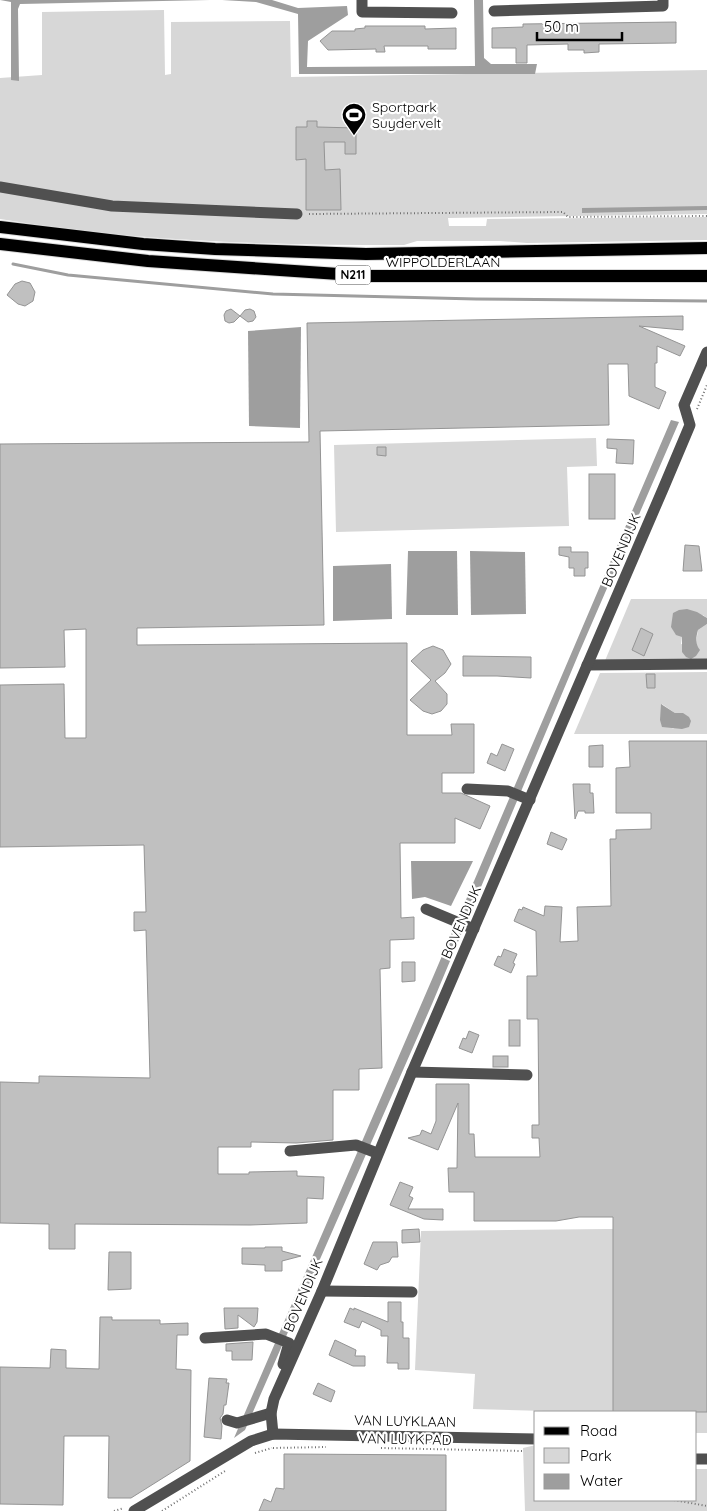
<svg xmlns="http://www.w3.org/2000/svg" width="707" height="1511" viewBox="0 0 707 1511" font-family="Quicksand,sans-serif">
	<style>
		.green { fill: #d7d7d7; fill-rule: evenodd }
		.water { fill: #9e9e9e }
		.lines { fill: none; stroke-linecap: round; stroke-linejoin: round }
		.stream { stroke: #9e9e9e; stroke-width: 3 }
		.building { fill: #c0c0c0; stroke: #949494 }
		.major-casing { stroke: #dbdbdb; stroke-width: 14 }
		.path { stroke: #727272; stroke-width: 2; stroke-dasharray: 1 2.5; stroke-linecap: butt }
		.minor { stroke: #505050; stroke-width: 11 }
		.major { stroke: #000; stroke-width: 12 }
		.labels { text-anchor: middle; stroke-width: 4.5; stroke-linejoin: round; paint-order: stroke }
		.shield { fill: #fff; stroke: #4c4c4c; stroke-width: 1 }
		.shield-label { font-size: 12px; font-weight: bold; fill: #000 }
		.poi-label { font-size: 14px; fill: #000; stroke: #fff; text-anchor: start }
		.street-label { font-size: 14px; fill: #000; stroke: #fff }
	</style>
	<rect width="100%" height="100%" fill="#fff"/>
	<!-- green -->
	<g class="green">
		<path d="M164,10L165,75L171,74V22L290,21L291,77L707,70V214L448,218L449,226H486L487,219L707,217V240L527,243L500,241H417L404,245C269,245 134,242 0,219V78L42,75V12Z"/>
		<polygon points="596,438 597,466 567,467 569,526 336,532 334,445"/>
		<polygon points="631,599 707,599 707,618 703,615 682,637 681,644 698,648 696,643 698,630 707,624 707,663 604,663"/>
		<path d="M707,672V734H574L600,673ZM662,704L675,713H683L673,729Z"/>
		<polygon points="707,1228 707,1433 696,1433 696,1412 581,1412 473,1409 475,1374 415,1370 421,1231"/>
		<polygon points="536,1445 536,1500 696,1500 696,1469 707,1469 707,1511 525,1511 523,1448"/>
	</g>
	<!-- water -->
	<g class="water">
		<polygon points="0,0 210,0 20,4 18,9 19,81 11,80 11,2"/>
		<polygon points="222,0 272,0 298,8 347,6 348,15 308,41 307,67 475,66 474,0 483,0 484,58 491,64 537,64 535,74 299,74 298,14 256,2"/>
		<polygon points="707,206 707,210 582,213 582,208"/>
		<polygon points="301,327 300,428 249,426 248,331"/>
		<polygon points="671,420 679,422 579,653 432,1004 245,1430 234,1438 433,977"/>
		<polygon points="408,551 457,551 458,615 406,615"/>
		<polygon points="470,551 525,552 526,614 471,615"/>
		<polygon points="391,564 392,619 333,621 333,566"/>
		<path d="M687,609L697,612L707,618V624L698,630C696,637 695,644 700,650L696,656L691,659L686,657L682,652V637L676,635L671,627L673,613L679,610Z"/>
		<polygon points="661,704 675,713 683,713 689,717 691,721 689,727 682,729 662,727 660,720"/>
		<polygon points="411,861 473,861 451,906 425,897 412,899"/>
	</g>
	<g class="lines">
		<!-- stream -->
		<polyline class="stream" points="13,264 68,275 273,294 476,299 707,301"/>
	</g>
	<!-- building -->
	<g class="building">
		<polygon points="676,22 676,43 599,44 599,52 584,53 584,50 568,50 568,44 527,45 527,63 516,63 516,48 492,48 492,28 523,27 523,24"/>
		<polygon points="365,26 425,26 425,29 456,28 456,49 428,49 428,46 384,46 385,52 376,52 376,49 328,50 320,41 332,31 355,31 355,29 365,28"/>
		<polygon points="307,121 317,121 317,127 356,128 356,154 345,154 345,142 324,142 325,170 340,169 341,210 306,210 306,159 296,160 296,127 307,127"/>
		<polygon points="22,281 30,283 35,292 33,301 25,306 18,304 7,295 15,284"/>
		<polygon points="231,309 240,316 245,310 250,309 254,311 256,317 253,321 248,322 240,316 234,322 229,323 225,321 224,315 226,311"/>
		<polygon points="683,316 683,330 639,326 685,346 680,356 657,346 657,363 655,363 655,387 666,392 659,409 629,396 628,364 608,364 609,425 320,431 324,625 137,628 137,645 407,643 407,735 452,735 451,724 474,724 474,773 442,773 442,793 461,793 490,806 480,829 455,818 455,843 400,843 401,918 414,917 414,939 390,940 390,968 380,969 382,1068 359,1069 359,1090 333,1090 333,1140 296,1143 251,1142 251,1147 218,1147 218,1174 249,1174 249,1172 297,1171 297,1176 324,1177 323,1199 307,1198 307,1223 250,1225 75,1224 75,1249 49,1249 49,1224 0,1223 0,1082 39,1083 39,1076 150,1078 146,930 134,931 134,912 146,912 144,845 0,847 0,685 64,684 65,738 86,738 86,629 64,630 65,667 0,668 0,444 309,442 307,323"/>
		<polygon points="607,439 634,440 633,464 616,463 617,449 607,448"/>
		<polygon points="377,447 386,447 386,456 377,455"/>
		<rect x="589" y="474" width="26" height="45"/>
		<polygon points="685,545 699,546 702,571 683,571"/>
		<polygon points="559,547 571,547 571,552 588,552 588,568 585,568 585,576 574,576 574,568 569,568 569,557 559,555"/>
		<polygon points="641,628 653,634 644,656 632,650"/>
		<polygon points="433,646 443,650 451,664 445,673 435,681 447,694 447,704 441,711 432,714 423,711 410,700 431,680 411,661 423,650"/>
		<polygon points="463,656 531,657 531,678 497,676 463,676"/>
		<polygon points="646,674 655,674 655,688 647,688"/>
		<polygon points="629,741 707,741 707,1412 613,1412 613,1217 579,1217 556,1221 474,1221 474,1192 449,1192 448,1168 457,1168 458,1103 438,1150 408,1138 420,1135 422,1130 431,1134 436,1121 436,1084 469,1084 469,1134 474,1134 475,1157 540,1157 539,1138 532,1138 532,1125 539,1125 538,1019 527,1019 527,976 537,976 536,931 514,921 519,909 522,910 523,907 544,916 545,906 562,907 560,942 578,941 577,907 611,906 610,839 616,839 616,830 651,829 651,813 616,813 616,768 630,767"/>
		<polygon points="502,744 514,749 505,771 487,763 491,753 497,756"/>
		<polygon points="603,745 603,767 589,767 589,746"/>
		<polygon points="573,784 590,784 590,793 593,793 594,813 585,813 585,811 578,811 575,819"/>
		<polygon points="551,832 567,839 562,850 547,844"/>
		<polygon points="504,949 517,954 513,963 515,964 511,973 494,965 498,956 501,957"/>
		<polygon points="402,962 415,962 415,981 402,982"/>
		<rect x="509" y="1020" width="11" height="26"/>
		<polygon points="469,1031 479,1035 472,1053 459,1048 463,1038 466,1039"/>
		<rect x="493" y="1056" width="15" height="11"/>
		<polygon points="400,1182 413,1187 409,1196 413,1198 408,1209 443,1209 443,1220 424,1219 390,1205"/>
		<polygon points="419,1229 420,1242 402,1243 402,1230"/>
		<polygon points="373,1242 397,1242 398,1257 392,1257 389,1262 380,1265 377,1270 364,1264"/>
		<polygon points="265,1247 282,1247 282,1251 301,1256 282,1261 282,1271 265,1271 265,1265 242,1264 242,1248 265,1248"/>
		<polygon points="109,1252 131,1252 131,1289 108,1290"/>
		<polygon points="388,1302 401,1302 401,1322 403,1322 403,1338 409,1338 409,1369 398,1369 398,1363 387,1363 388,1336 381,1336 381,1330 362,1321 359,1328 344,1322 350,1308 354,1310 354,1308 388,1322"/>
		<polygon points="224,1308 258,1308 257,1322 254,1327 238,1315 238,1328 225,1329"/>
		<polygon points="100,1317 112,1317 112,1320 160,1320 160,1324 188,1323 188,1335 177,1335 176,1369 191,1370 190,1461 131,1498 108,1498 109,1436 64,1436 63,1505 0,1504 0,1367 50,1368 51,1349 66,1350 66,1368 99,1369"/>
		<polygon points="335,1340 356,1350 355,1356 365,1356 365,1366 353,1366 329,1355"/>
		<polygon points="253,1342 252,1360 232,1360 232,1351 226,1351 226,1344"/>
		<polygon points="209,1378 227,1379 226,1383 229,1383 226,1405 224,1405 223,1414 220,1418 222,1426 221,1439 204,1437"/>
		<polygon points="318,1383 335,1391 331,1402 313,1394"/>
		<polygon points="284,1454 446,1455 446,1511 259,1511 264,1499 271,1502 276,1488 284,1489"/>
	</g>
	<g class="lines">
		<defs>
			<g id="major">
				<polyline points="0,227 143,244 215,249 366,254 707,248"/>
				<polyline points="0,244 148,261 368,276 707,276"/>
			</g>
		</defs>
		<!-- major casing -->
		<use href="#major" class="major-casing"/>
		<!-- path -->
		<g class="path">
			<polyline points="309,214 563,212 568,217 707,216"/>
			<polyline points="697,409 707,385"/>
			<polyline points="273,1448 326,1447"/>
			<polyline points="381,1448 523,1451"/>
			<polyline points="255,1453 272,1448"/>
			<polyline points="674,1500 707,1506"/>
			<polyline points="114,1511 124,1508"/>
			<polyline points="162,1511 225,1471"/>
		</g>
		<!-- minor -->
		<g class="minor">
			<polyline points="362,0 362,12 452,13"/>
			<polyline points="494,11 663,6 663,0"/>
			<polyline points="0,187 112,206 297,214"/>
			<polyline points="587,665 707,664"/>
			<polyline points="467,789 508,791 530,800"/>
			<polyline points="426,909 474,929"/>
			<polyline points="412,1072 527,1075"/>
			<polyline points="290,1151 356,1145 377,1153"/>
			<polyline points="322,1291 412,1292"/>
			<polyline points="205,1338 266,1334 289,1343 283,1364"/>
			<polyline points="227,1420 237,1423 271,1413"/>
			<polyline points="273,1434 271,1413 274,1399 322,1291 412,1072 663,489 690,425 684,405 707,352"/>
			<polyline points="696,1459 707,1459"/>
			<polyline points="134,1511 251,1441 273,1434 536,1439"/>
		</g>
		<!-- major -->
		<use href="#major" class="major"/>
	</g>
	<!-- icons -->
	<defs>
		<symbol id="stadium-pin" viewBox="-11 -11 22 30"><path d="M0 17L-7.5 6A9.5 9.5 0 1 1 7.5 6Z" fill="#000" stroke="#fff"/><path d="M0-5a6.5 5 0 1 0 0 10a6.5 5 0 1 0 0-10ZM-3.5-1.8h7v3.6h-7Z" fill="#fff"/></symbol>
	</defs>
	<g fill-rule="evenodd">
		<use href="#stadium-pin" x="340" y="101" width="28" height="38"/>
	</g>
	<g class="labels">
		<!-- shield labels -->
		<rect class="shield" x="335.5" y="265.5" width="35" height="19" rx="4"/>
		<g class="shield-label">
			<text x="353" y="279">N211</text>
		</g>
		<!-- poi labels -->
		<g class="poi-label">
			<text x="372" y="112">Sportpark<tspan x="372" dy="16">Suydervelt</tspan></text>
		</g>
		<!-- street labels -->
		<g class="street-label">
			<text x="443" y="267">WIPPOLDERLAAN</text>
			<text transform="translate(621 550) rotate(-67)" y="5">BOVENDIJK</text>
			<text transform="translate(461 922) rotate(-66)" y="5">BOVENDIJK</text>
			<text transform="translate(303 1295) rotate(-67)" y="5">BOVENDIJK</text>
			<text transform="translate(405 1421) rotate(1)" y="5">VAN LUYKLAAN</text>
			<text transform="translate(405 1439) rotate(1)" y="5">VAN LUYKPAD</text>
		</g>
	</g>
	<!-- legend -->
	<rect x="534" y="1411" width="162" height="90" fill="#ffffff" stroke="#999999"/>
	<rect x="544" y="1427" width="25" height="8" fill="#000000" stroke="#999999"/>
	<text x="580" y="1436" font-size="15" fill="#000000">Road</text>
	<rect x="544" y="1448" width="25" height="15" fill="#d7d7d7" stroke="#999999"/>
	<text x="580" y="1461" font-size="15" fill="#000000">Park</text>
	<rect x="544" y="1474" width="25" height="15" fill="#9e9e9e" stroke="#999999"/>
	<text x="580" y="1486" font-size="15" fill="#000000">Water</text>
	<!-- scale -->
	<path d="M537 32v8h85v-8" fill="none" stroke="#000000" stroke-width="2.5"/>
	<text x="544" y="32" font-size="15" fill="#000000" stroke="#ffffff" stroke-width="4" paint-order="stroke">50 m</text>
</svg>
